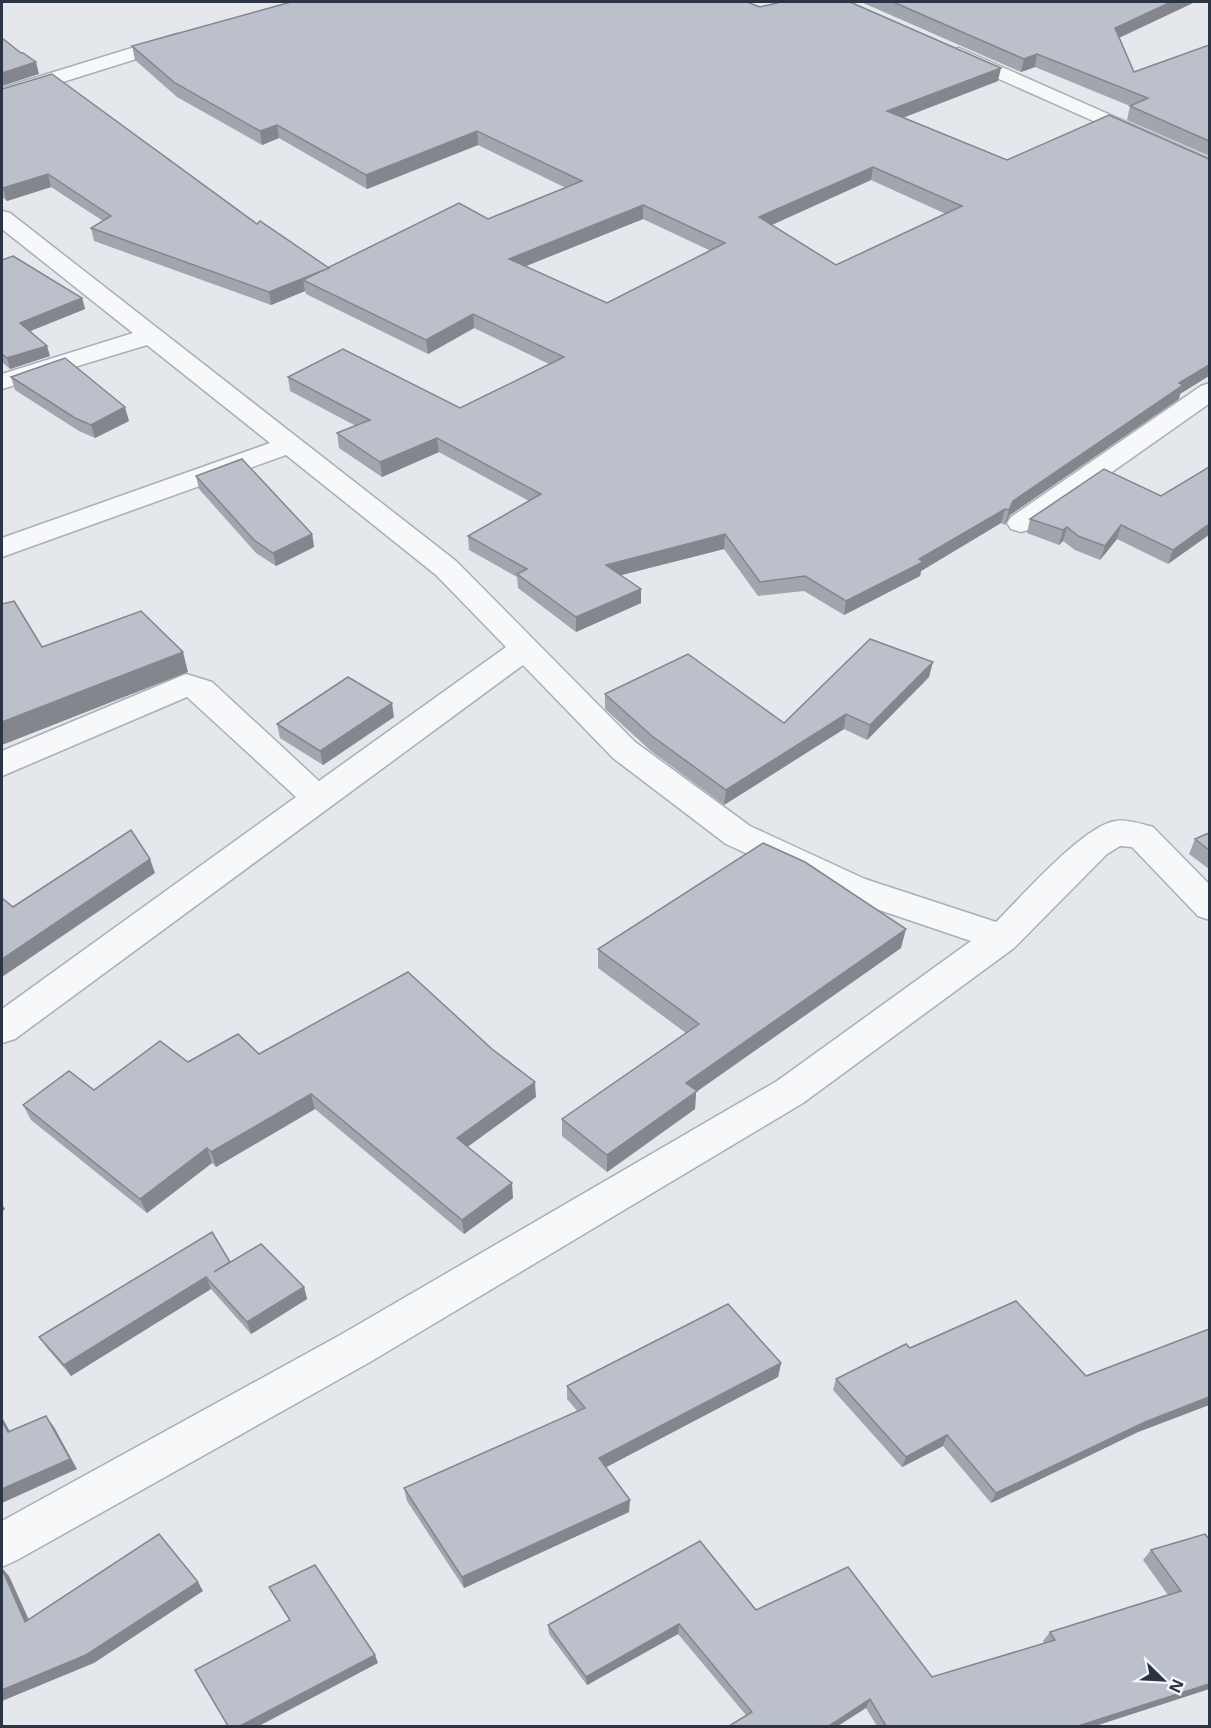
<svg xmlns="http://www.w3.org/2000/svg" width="1211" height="1728" viewBox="0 0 1211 1728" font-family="'Noto Sans',sans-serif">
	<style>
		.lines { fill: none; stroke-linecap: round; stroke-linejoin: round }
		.minor-casing { stroke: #a9aeb7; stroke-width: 3 }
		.tertiary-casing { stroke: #a9aeb7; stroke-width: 3 }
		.minor { fill: #f7f8fa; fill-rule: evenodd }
		.tertiary { fill: #f7f8fa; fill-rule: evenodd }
		.wall { fill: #a1a5ae; fill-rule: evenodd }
		.shaded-wall { fill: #83868d }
		.building { fill: #bbc0ca; stroke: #83868d; stroke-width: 1.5; fill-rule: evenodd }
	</style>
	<rect width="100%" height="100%" fill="#e4e7ec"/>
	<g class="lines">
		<defs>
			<g id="minor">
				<polygon points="177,34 184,36 187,40 184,44 2,101 2,88"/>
				<path d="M2,211L10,213L456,561L635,742L750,826L865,879L996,922C1020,898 1085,824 1116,821C1127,819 1142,824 1153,827L1210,885V920L1198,916L1132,847L1120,846L1107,854L1014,948L803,1103L370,1362L17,1560L2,1567V1521L342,1334L777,1081L971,941L841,897L726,844L613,758L523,665L15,1039L2,1043V1009L296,797L187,697L2,776V751L186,674L212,682L319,781L506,647L436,575L286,455L2,557V538L270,443L147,345L2,389V374L133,333L2,229Z"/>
				<polygon points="1210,383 1210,403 1031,529 1021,532 1011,529 1007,523 1011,517 1201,386"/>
			</g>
			<polygon id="tertiary" points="959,48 1210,159 1210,173 952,58 949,54 952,50"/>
		</defs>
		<!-- minor casing -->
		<use href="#minor" class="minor-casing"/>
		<!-- tertiary casing -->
		<use href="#tertiary" class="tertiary-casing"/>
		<!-- minor -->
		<use href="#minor" class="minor"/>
		<!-- tertiary -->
		<use href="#tertiary" class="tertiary"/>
	</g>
	<!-- wall -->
	<g class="wall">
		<polygon points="861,2 1195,2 1119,38 1134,72 1209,45 1209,156 1127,120 1130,106 1035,67 1021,72"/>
		<path d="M760,7L998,81L903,118L1180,394L1179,399L1010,515L1005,525L1001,523L921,571L920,576L844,615L804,591L758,596L724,549L621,575L641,603L576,632L518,588L517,577L469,550L468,536L529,501L439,452L382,477L339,448L337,433L356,426L290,391L288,377L460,408L549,364L474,328L428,354L306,294L305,291L271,305L94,241L91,228L103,221L51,187L7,201L2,197V89L257,224L329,268L488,219L566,188L478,145L367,189L279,138L262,145L177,97L135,60L132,46ZM871,180L946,214L836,265L772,225ZM643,219L711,251L607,303L525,266Z"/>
		<polygon points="2,260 82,298 85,309 30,331 50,356 10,369 2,362"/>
		<polygon points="11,377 129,421 95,438 79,431 15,390"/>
		<polygon points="1209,467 1168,564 1117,539 1100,560 1075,550 1063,541 1059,545 1027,533 1030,519 1161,496"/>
		<polygon points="196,476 312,534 314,547 276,566 256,553 199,489"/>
		<polygon points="929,677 867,740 844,729 724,805 651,751 605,709 605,694 784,723"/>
		<polygon points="394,717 323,765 280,738 277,724"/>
		<polygon points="1209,833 1209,869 1189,854 1195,839"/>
		<polygon points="901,948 696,1092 695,1109 607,1172 562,1136 562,1119 686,1033 598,968 598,949"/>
		<polygon points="259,1054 536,1097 467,1147 513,1198 464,1234 315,1109 216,1167 212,1163 147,1213 31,1120 23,1105 94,1090 188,1062"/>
		<polygon points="230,1262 304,1287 307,1299 251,1334 211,1289 71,1376 47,1348 39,1337"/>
		<polygon points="1209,1329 1209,1405 1138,1432 991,1503 943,1446 902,1467 833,1390 836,1379 910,1348 1086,1376"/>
		<polygon points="781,1363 778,1377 606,1467 629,1512 464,1588 407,1501 404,1488 578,1412 567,1399 567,1386"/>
		<polygon points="1205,1534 1209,1689 1095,1726 877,1726 866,1708 746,1715 678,1634 587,1685 549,1634 548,1625 756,1610 932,1677 1044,1643 1043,1641 1050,1632 1168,1595 1143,1560 1151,1550"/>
	</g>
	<!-- shaded-wall -->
	<g class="shaded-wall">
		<polygon points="1171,2 1195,2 1112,41 1115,28"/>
		<polygon points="1037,54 1035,67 1021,72 1024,59"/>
		<polygon points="36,62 39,74 2,86 2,73"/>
		<polygon points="1001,68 998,81 886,124 887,111"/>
		<polygon points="277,125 279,138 262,145 260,131"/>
		<polygon points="477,131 478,145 367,189 366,175"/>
		<polygon points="873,167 871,180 758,231 759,217"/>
		<polygon points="48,174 51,187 7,201 3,188"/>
		<polygon points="643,205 643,219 509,273 509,259"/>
		<polygon points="329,268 303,280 305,291 271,305 269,292"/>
		<polygon points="82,298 85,309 23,334 20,323"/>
		<polygon points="473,314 474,328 428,354 426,340"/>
		<polygon points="47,346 50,356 10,369 7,358"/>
		<polygon points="1209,365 1209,376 1180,394 1179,399 1010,515 1005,525 1009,510 1013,501 1179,383"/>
		<polygon points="125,407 129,421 95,438 91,425"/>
		<polygon points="437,438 439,452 382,477 380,462"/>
		<polygon points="1005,509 1001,523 921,571 920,576 844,615 846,601"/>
		<polygon points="1209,524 1209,535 1168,564 1173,550"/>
		<polygon points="1121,525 1117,539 1100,560 1105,546"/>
		<polygon points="1067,527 1063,541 1059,545 1063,530"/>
		<polygon points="312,534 314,547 276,566 273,553"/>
		<polygon points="725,534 724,549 606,579 606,565"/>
		<polygon points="641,589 641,603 576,632 576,617"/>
		<polygon points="183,652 188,672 2,745 2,722"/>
		<polygon points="933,662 929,677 867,740 870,725"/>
		<polygon points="392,703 394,717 323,765 320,751"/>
		<polygon points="846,714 844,729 724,805 726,790"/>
		<polygon points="150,859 155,873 2,977 2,959"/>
		<polygon points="906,929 901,948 696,1092 695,1109 607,1172 607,1155 686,1083"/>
		<polygon points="535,1082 536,1097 459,1153 457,1138"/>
		<polygon points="311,1094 315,1109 216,1167 211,1152"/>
		<polygon points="207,1148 212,1163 147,1213 140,1199"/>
		<polygon points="512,1183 513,1198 464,1234 462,1220"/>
		<polygon points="2,1204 5,1209 2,1212"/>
		<polygon points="206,1277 211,1289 71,1376 64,1365"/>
		<polygon points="304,1287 307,1299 251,1334 247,1322"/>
		<polygon points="781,1363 778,1377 599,1471 599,1458"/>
		<polygon points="1209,1397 1209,1405 1138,1432 991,1503 996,1493 1145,1422"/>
		<polygon points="46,1416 54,1427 77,1469 2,1503 2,1489"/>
		<polygon points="2,1417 16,1443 8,1432 2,1421"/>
		<polygon points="947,1435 943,1446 902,1467 906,1457"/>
		<polygon points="630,1500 629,1512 464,1588 462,1577"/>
		<polygon points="2,1568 9,1576 34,1631 25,1622"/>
		<polygon points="198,1582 203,1591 94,1663 2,1701 2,1690"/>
		<polygon points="679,1624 678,1634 587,1685 586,1677"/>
		<polygon points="375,1655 378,1663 259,1726 240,1726"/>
		<polygon points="1209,1684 1209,1689 1095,1726 1078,1726"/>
		<polygon points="870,1699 866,1708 838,1726 829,1726"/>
	</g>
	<!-- building -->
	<g class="building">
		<path d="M291,2H747L760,7L781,2H850L1001,68L887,111L1007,160L1109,115L1209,159V365L1179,383L1183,385L1013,501L1009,510L1005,509L919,559L923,562L846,601L805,576L760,582L725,534L606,565L641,589L576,617L517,574L527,569L468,536L541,494L437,438L380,462L337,433L370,420L288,377L343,349L460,408L564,357L473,314L426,340L303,280L459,203L488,219L582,181L477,131L366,175L277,125L260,131L175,83L132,46ZM873,167L962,206L836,265L759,217ZM643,205L725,243L607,303L509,259Z"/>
		<polygon points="893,2 1171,2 1115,28 1134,72 1209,45 1209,141 1130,106 1148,98 1037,54 1024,59"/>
		<polygon points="2,38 21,53 23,53 36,62 2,73"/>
		<polygon points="52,74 257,224 260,221 329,268 269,292 91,228 111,216 48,174 3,188 2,187 2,89"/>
		<polygon points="13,256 82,298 20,323 47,346 7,358 2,354 2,260"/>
		<polygon points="65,358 125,407 91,425 75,418 11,377"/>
		<polygon points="242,459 312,534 273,553 254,540 196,476"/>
		<polygon points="1209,467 1209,524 1173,550 1121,525 1105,546 1078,536 1067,527 1063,530 1030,519 1104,469 1161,496"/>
		<polygon points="14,601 42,647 141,611 183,652 2,722 2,604"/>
		<polygon points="870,639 933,662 870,725 846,714 726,790 652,736 605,694 688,654 784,723"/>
		<polygon points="348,677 392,703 320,751 277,724"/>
		<polygon points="131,830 150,859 2,959 2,898 13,907"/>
		<polygon points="1209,833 1209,850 1195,839"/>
		<polygon points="763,843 805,862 906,929 686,1083 697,1091 607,1155 562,1119 699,1024 598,949"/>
		<polygon points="408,972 492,1049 535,1082 457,1138 512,1183 462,1220 311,1094 211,1152 207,1148 140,1199 23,1105 69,1071 94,1090 160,1041 188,1062 238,1034 259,1054"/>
		<polygon points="212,1232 230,1262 214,1272 261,1244 304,1287 247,1322 206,1277 64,1365 39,1337"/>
		<polygon points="1016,1301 1086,1376 1209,1329 1209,1397 1145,1422 996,1493 947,1435 906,1457 836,1379 906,1344 910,1348"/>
		<polygon points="728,1304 781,1363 599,1458 630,1500 462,1577 404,1488 585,1408 567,1386"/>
		<polygon points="46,1416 70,1459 2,1489 2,1421 8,1432"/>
		<polygon points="159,1534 198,1582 86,1655 2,1690 2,1569 25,1622"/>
		<polygon points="1205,1534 1209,1539 1209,1684 1078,1726 886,1726 870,1699 829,1726 729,1726 752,1712 679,1624 586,1677 548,1625 700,1541 756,1610 848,1567 932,1677 1055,1640 1050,1632 1181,1591 1151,1550"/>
		<polygon points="315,1565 375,1655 240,1726 228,1726 195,1670 290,1620 269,1587"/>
	</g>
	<!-- border -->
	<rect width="1211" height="1728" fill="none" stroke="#2b3445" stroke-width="6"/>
	<!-- north arrow -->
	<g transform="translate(1163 1680) rotate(114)" stroke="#f4f6f9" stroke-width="4.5" paint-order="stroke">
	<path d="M0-4.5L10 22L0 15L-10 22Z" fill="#2b3445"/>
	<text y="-9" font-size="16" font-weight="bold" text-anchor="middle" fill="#2b3445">N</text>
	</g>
</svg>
